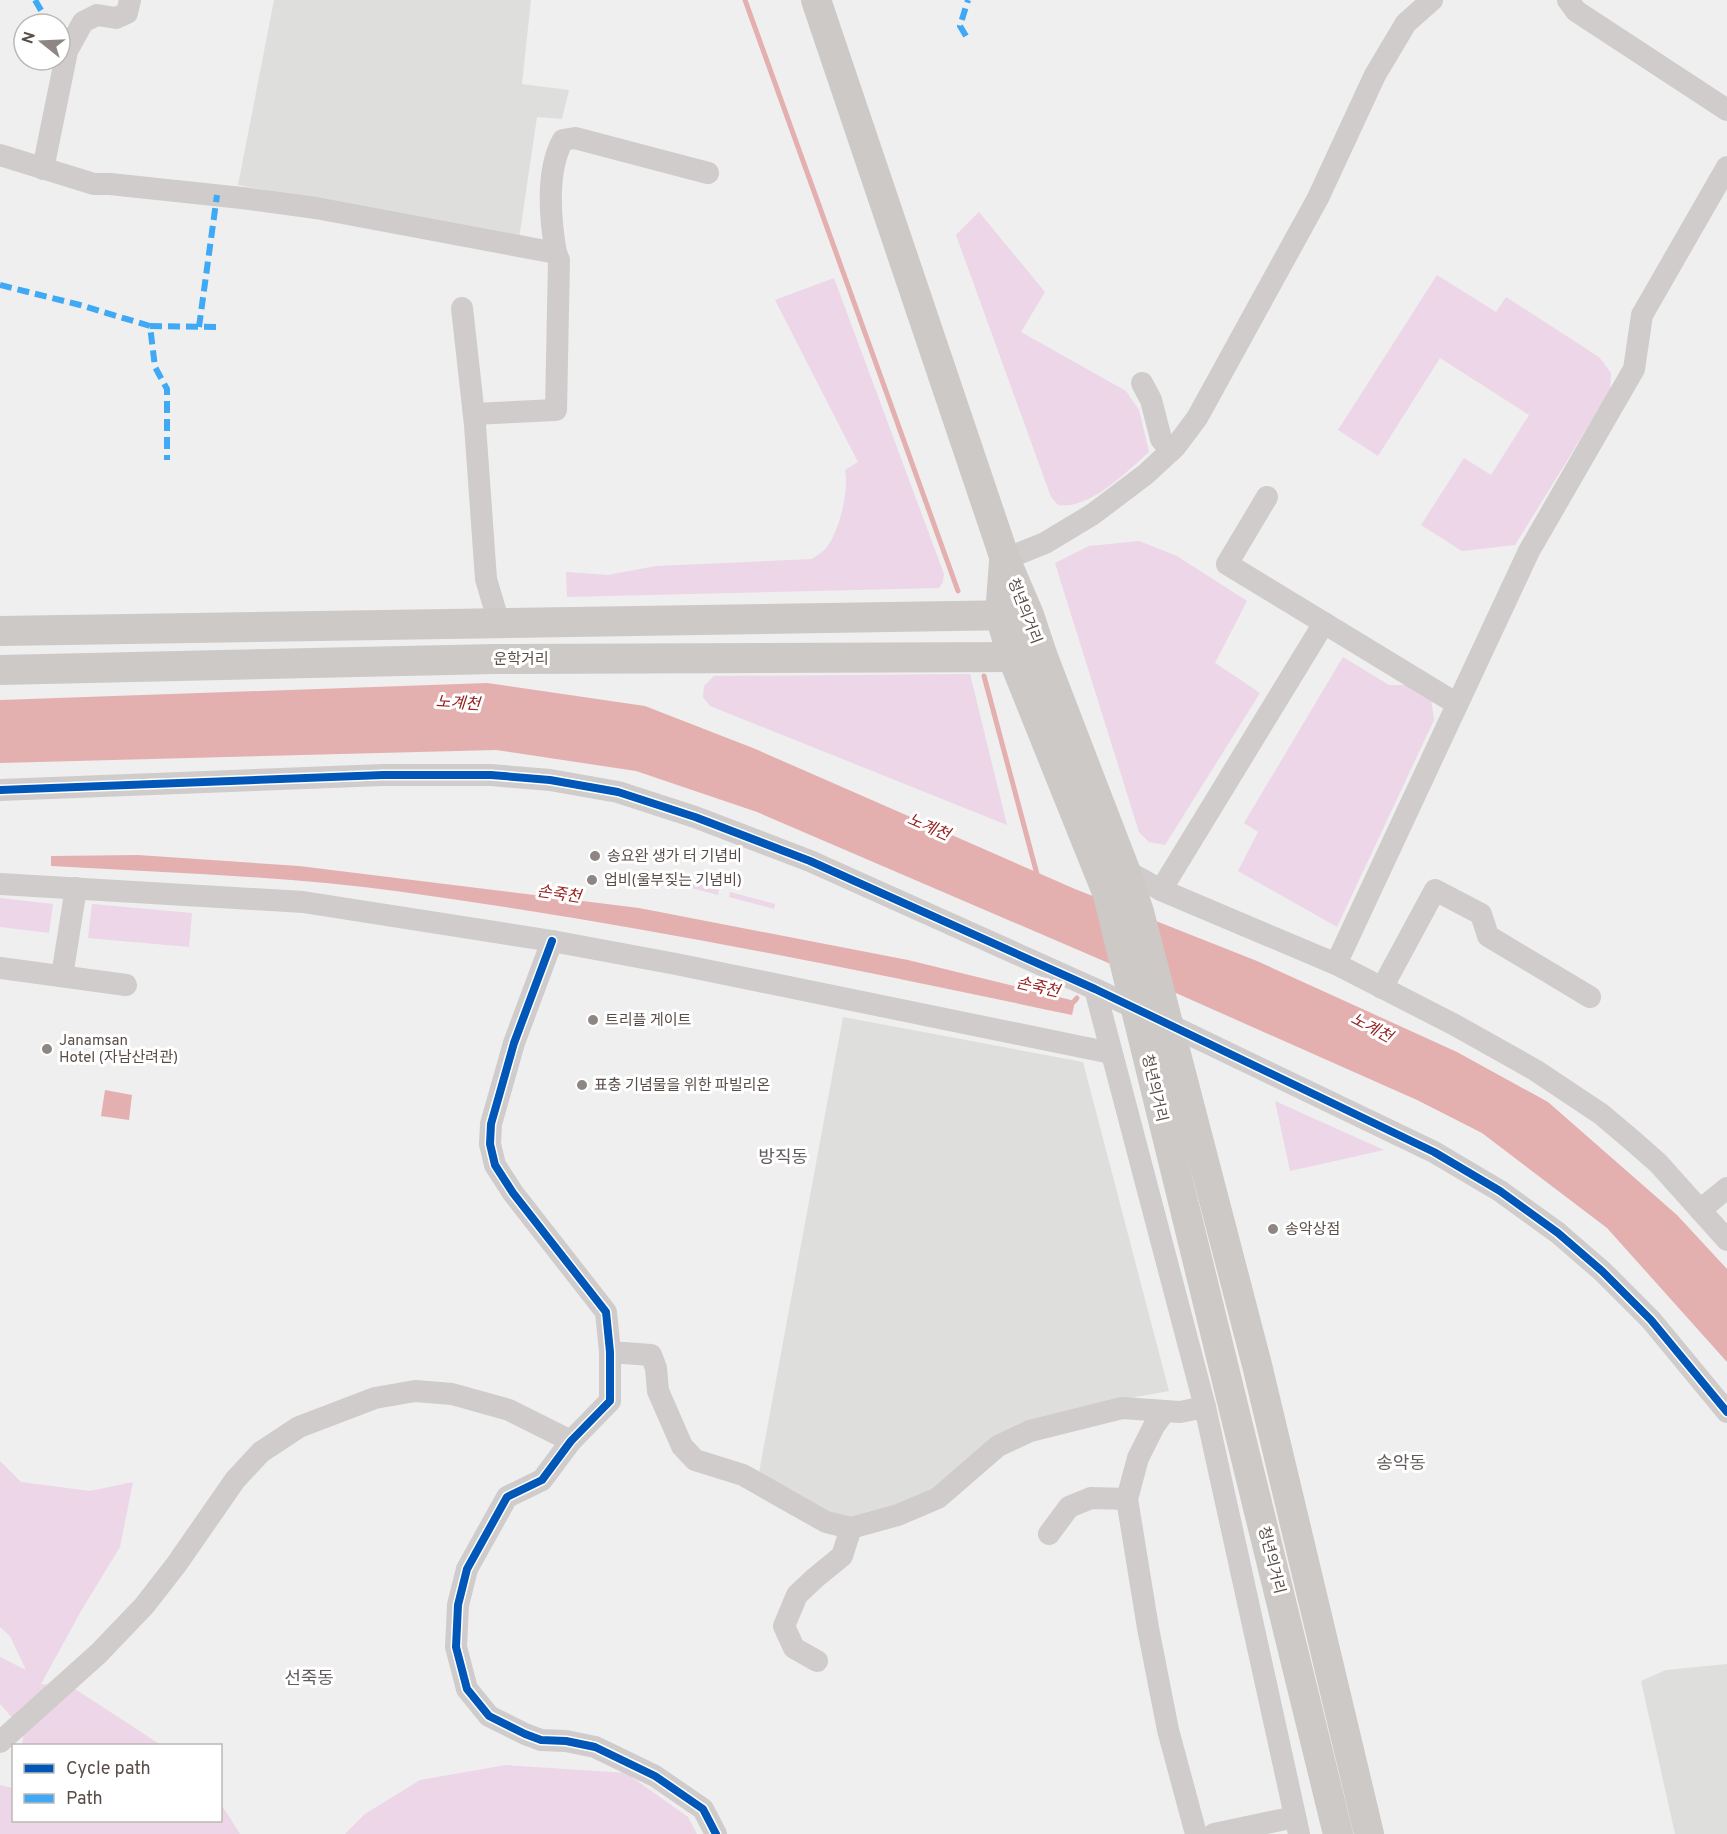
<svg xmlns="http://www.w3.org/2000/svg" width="1727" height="1834" viewBox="0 0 1727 1834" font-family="Overpass,'Noto Sans KR',sans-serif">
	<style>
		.education { fill: #dedfdd }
		.green { fill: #ecd6e7 }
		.water { fill: #e4b0af }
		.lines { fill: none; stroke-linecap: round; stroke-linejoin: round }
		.stream { stroke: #e4b0af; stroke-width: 5 }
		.minor { stroke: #cfcccb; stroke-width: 22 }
		.major { stroke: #ccc9c7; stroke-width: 30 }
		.quiet { stroke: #3fa9f5; stroke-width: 6; stroke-dasharray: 12 6; stroke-linecap: butt }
		.cycleway-casing { stroke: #fff; stroke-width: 11 }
		.cycleway { stroke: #0057b8; stroke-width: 8 }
		.poi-dot { fill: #8e8682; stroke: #fff; stroke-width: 2 }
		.labels { text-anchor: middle; stroke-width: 6; stroke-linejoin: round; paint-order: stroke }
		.street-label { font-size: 15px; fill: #594d48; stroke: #fff }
		.poi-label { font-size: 15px; fill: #594d48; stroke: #fff; text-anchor: start }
		.water-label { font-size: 16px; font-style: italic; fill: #96201e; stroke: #fff }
		.quarter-label { font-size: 18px; fill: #625d5b; stroke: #fff }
	</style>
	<rect width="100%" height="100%" fill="#efefef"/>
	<!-- education -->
	<g class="education">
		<polygon points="274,0 531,0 522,84 569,90 562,119 537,117 519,239 238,185"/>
		<polygon points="843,1017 1083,1062 1169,1391 1120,1400 1026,1422 937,1489 860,1520 830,1514 758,1478"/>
		<polygon points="1727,1664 1727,1834 1675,1834 1641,1681 1666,1670"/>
	</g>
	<!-- green -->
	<g class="green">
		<path d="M979,212L1045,292L1021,332L1126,391L1139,410L1149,452C1126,472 1090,510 1058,505L1051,497L956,235Z"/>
		<polygon points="1437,275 1496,312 1506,297 1599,357 1611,373 1610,391 1515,545 1462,551 1421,525 1464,458 1491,475 1529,415 1440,358 1378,456 1338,430"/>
		<path d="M834,278L944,574L943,582L939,588L567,597L566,572L608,575L656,566L812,559C817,555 823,552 827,547C840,529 849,491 845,470L858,462L775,300Z"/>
		<polygon points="1139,541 1177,556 1247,601 1215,663 1260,693 1165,845 1149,842 1139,832 1055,563 1089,546"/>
		<polygon points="1343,657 1389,685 1408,685 1431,699 1434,720 1337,927 1238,871 1258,832 1244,823"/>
		<polygon points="970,674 1007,825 710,706 703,697 704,686 714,676"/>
		<polygon points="644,869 719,890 718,895 642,875"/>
		<polygon points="730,892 775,904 774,909 729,897"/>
		<polygon points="0,898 53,904 49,933 0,927"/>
		<polygon points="92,904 192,913 189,947 88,938"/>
		<polygon points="1275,1101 1384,1150 1290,1171"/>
		<polygon points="0,1461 21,1482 90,1491 133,1482 120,1547 81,1611 41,1684 72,1687 161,1745 22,1745 24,1731 0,1704 0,1657 26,1670 10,1636 0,1627"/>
		<polygon points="506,1765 626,1773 688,1817 697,1834 345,1834 365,1814 420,1780"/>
		<polygon points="0,1785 13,1788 14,1820 220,1820 221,1804 240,1834 0,1834"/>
	</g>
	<!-- water -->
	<g class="water">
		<polygon points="487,683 645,706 753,748 1075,889 1257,961 1457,1052 1548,1102 1677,1215 1727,1269 1727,1362 1607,1228 1482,1133 1417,1100 1106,962 757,812 636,771 496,750 0,763 0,700"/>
		<path d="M138,855L299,866L639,908L908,960L1071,1000L1074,1006L1072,1015C851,968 628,923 403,892C287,876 169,873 51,866V856Z"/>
		<polygon points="105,1090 132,1095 129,1120 101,1116"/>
	</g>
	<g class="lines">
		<!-- stream -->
		<g class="stream">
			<polyline points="745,0 958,591"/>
			<polyline points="984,676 1038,878"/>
			<polyline points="1069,1007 1077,998"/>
		</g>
		<!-- minor -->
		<g class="minor">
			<polyline points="1568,0 1576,11 1727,110"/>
			<polyline points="0,155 94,184 110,184 242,198 316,208 556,253 559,260 556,410 474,414"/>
			<polyline points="43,169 67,51 83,22 97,15 116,18 127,13 130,0"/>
			<path d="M556,253C550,219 546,170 563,140L575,138L708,173"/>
			<polyline points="462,308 475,425 486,579 499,623"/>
			<polyline points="1142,383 1151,400 1161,439 1171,451"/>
			<polyline points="1267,497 1227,564 1457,704"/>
			<polyline points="1005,559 1045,543 1093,514 1146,474 1176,446 1197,418 1318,198 1375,75 1406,23 1432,0"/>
			<polyline points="0,790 383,775 491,775 550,780 618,792 695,817 810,861 1095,989 1434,1152 1500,1191 1558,1233 1602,1271 1651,1320 1727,1412"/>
			<polyline points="1125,870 1161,890 1336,964 1453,1024 1535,1070 1601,1114 1633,1141 1658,1163 1727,1240"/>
			<polyline points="0,884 303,902 552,941 676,964 1111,1053"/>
			<polyline points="1161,890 1324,623"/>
			<polyline points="552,941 514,1043 491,1124 490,1144 495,1165 513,1193 606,1312 610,1352 610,1401 571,1441 542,1480 507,1497 467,1569 458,1605 456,1647 467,1689 489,1716 525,1734 541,1740 566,1741 595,1747 655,1776 703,1809 716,1834"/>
			<polyline points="1336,964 1529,551 1634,369 1642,315 1727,167"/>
			<polyline points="0,968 126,985"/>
			<polyline points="62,976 76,888"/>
			<polyline points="1382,988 1435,890 1481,914 1488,936 1590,997"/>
			<polyline points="1095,989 1205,1407"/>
			<polyline points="1700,1210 1727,1188"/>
			<polyline points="610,1352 651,1355 656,1368 658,1391 682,1446 695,1460 743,1475 826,1522 851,1528 898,1515 938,1498 998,1446 1030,1431 1122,1408 1180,1412 1205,1407 1299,1834"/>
			<polyline points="1165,1411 1154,1426 1138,1458 1127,1499 1148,1628 1168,1730 1196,1834"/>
			<polyline points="1049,1534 1069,1507 1091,1498 1127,1499"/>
			<polyline points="817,1661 794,1648 784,1626 797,1595 815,1578 842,1556 851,1528"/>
			<polyline points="0,1742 99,1653 144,1606 176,1565 235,1480 261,1452 299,1427 375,1398 415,1391 452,1394 509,1410 571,1441"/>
			<polyline points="1214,1834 1295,1817"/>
		</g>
		<!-- major -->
		<g class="major">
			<polyline points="816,0 1005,559 1029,615 1043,657 1125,870 1139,912 1257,1365 1369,1834"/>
			<polyline points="1004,562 1000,615 1012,656 1108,895 1338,1834"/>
			<polyline points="0,631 1020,615"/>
			<polyline points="0,670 495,659 1032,657"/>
		</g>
		<!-- quiet -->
		<g class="quiet">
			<polyline points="35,0 49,24"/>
			<polyline points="966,36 960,26 968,0"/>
			<polyline points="60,40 67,51"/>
			<polyline points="0,285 80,305 150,326 155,367 167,389 167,460"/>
			<polyline points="150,326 219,327"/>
			<polyline points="199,327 217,195"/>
		</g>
		<defs>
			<g id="cycleway">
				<polyline points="0,790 383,775 491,775 550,780 618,792 695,817 810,861 1095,989 1434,1152 1500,1191 1558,1233 1602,1271 1651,1320 1727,1412"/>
				<polyline points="552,941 514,1043 491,1124 490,1144 495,1165 513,1193 606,1312 610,1352 610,1401 571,1441 542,1480 507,1497 467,1569 458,1605 456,1647 467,1689 489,1716 525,1734 541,1740 566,1741 595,1747 655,1776 703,1809 716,1834"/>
			</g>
		</defs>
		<!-- cycleway casing -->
		<use href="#cycleway" class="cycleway-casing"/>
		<!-- cycleway -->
		<use href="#cycleway" class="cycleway"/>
	</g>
	<!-- markers -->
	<g class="poi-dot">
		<circle cx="595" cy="856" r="6"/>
		<circle cx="592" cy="880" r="6"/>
		<circle cx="593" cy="1020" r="6"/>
		<circle cx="47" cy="1049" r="6"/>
		<circle cx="582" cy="1085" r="6"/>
		<circle cx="1273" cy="1229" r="6"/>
	</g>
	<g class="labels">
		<!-- street labels -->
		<g class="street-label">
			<text transform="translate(1025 611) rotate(69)" y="5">청년의거리</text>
			<text x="521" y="664">운학거리</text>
			<text transform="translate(1155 1088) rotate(77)" y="5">청년의거리</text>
			<text transform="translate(1272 1560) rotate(76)" y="5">청년의거리</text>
		</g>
		<!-- poi labels -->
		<g class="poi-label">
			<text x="607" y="861">송요완 생가 터 기념비</text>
			<text x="604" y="885">업비(울부짖는 기념비)</text>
			<text x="605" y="1025">트리플 게이트</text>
			<text x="59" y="1045">Janamsan<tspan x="59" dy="17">Hotel (자남산려관)</tspan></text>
			<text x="594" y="1090">표충 기념물을 위한 파빌리온</text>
			<text x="1285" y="1234">송악상점</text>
		</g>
		<!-- water labels -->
		<g class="water-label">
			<text transform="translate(458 702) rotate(4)" y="6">노계천</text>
			<text transform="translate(929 826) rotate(23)" y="6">노계천</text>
			<text transform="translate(559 893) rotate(8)" y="6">손죽천</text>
			<text transform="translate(1038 986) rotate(13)" y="6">손죽천</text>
			<text transform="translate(1372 1027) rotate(28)" y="6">노계천</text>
		</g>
		<!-- quarter labels -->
		<g class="quarter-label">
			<text x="783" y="1163">방직동</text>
			<text x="1401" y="1469">송악동</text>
			<text x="309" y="1684">선죽동</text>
		</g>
	</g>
	<!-- legend -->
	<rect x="12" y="1744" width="210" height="78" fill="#ffffff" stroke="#bdb8b6" stroke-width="1.5"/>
	<rect x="24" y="1764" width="30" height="9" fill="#0057b8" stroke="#bdb8b6" stroke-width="1.5"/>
	<text x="66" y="1774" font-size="18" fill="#594d48">Cycle path</text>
	<rect x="24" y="1794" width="30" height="9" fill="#3fa9f5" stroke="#bdb8b6" stroke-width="1.5"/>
	<text x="66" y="1804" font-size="18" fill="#594d48">Path</text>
	<!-- north arrow -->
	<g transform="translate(42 42) rotate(288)"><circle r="28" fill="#ffffff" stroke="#bdb8b6" stroke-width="1.5"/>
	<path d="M0-4.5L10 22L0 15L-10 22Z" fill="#8e8682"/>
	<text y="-9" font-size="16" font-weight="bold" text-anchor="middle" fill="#594d48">N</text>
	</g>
</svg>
